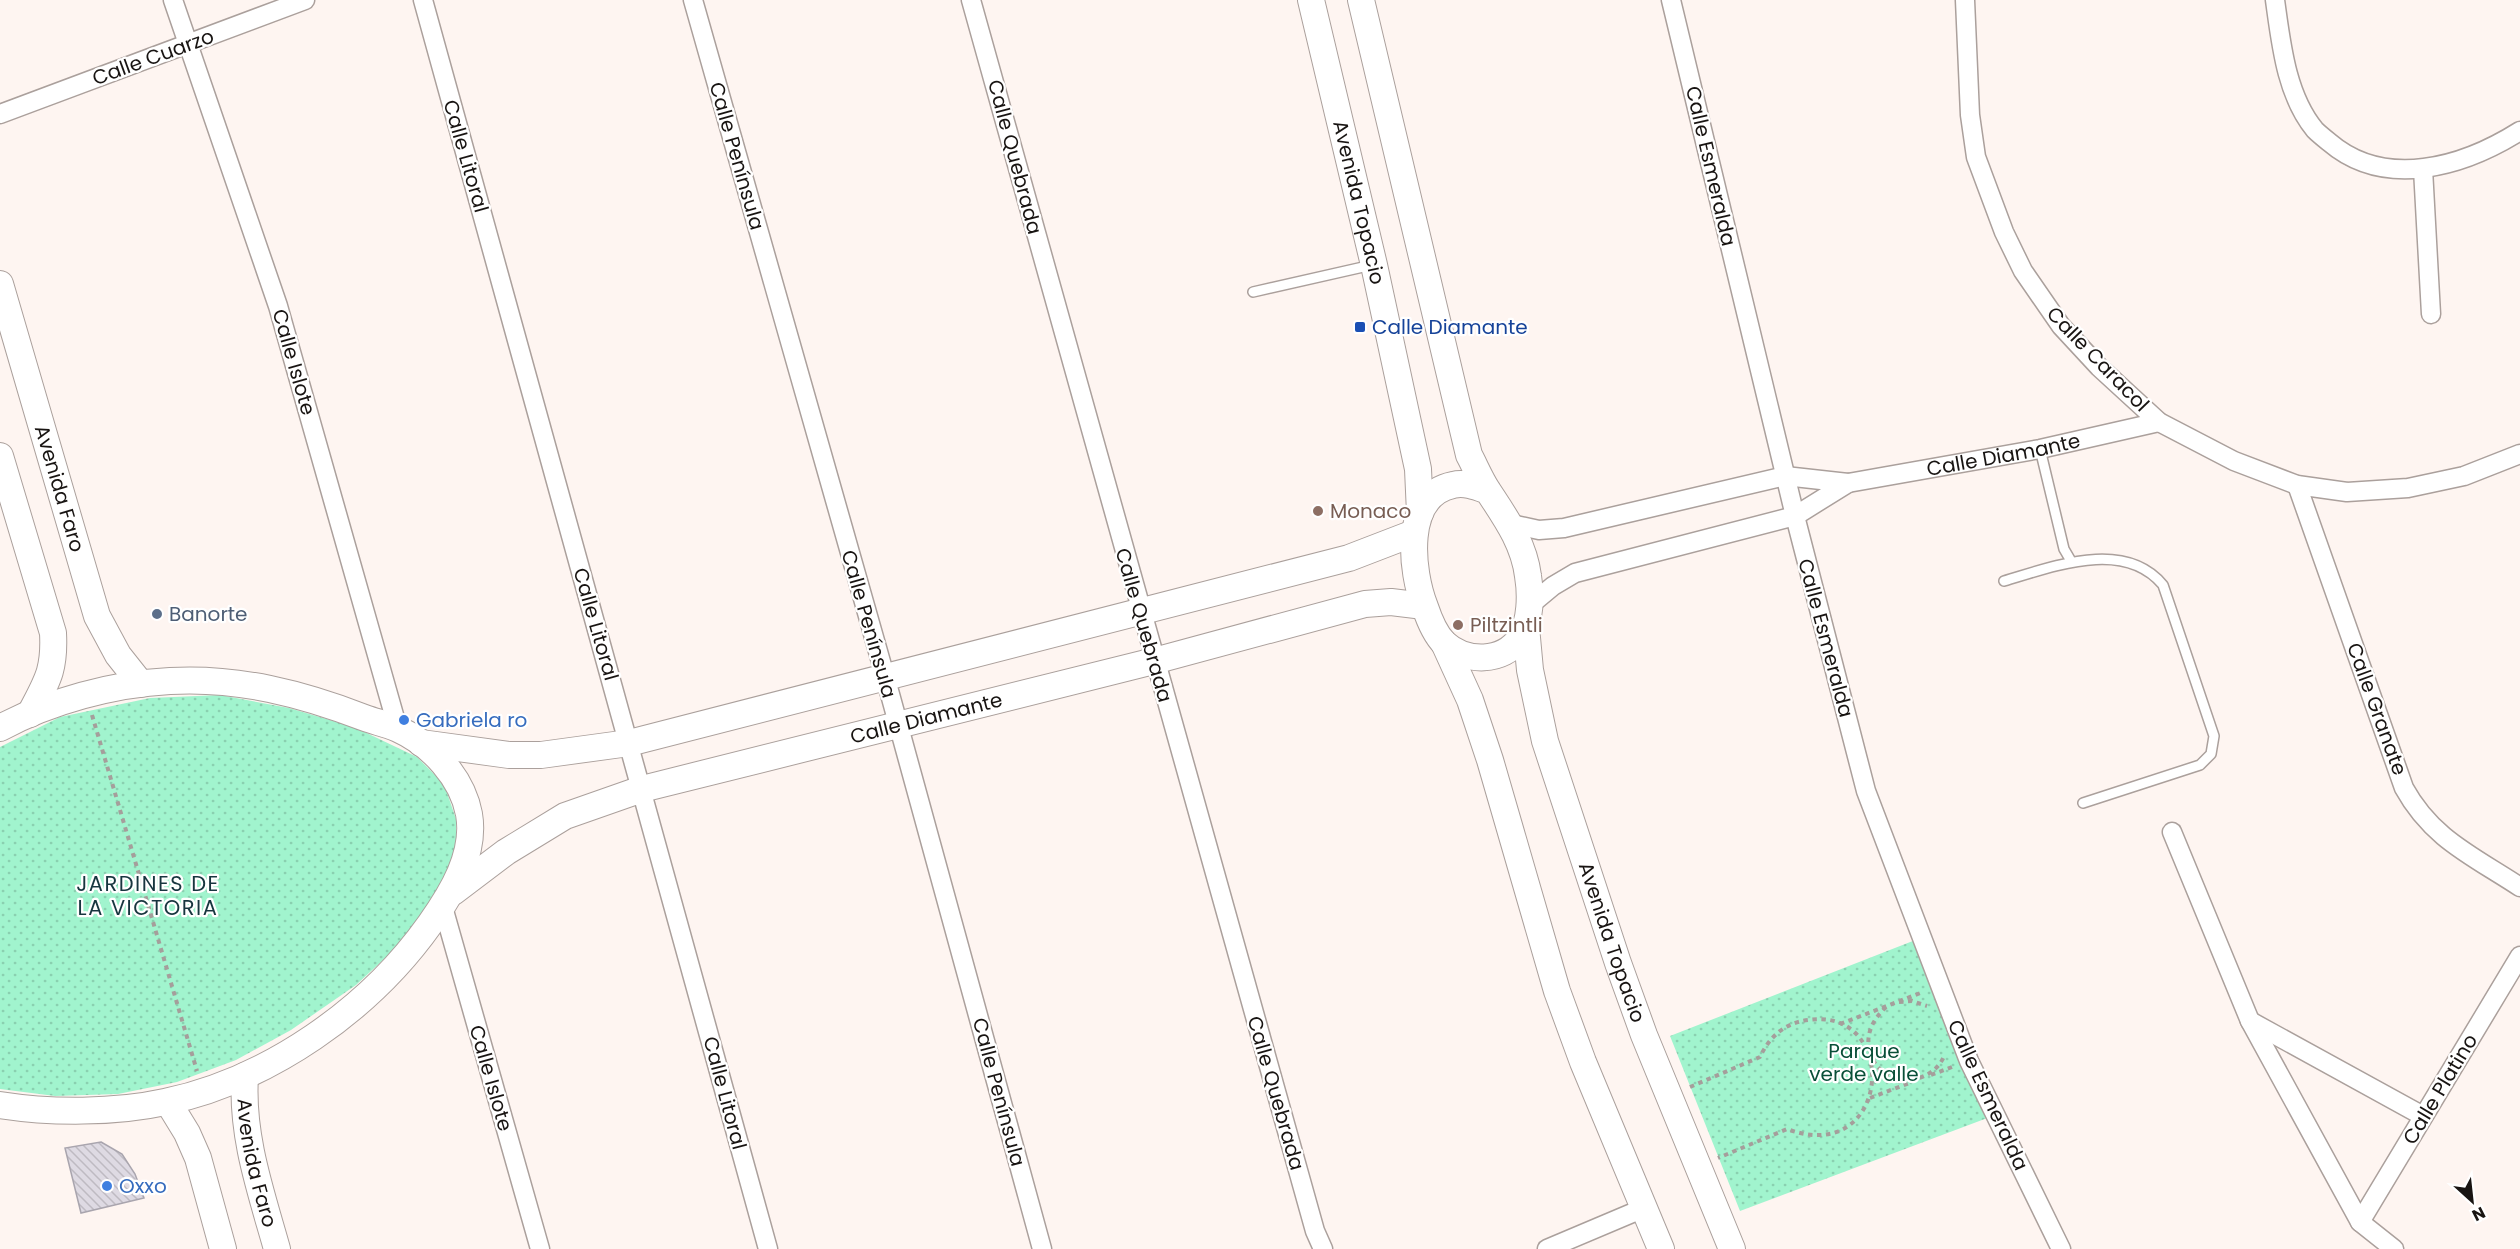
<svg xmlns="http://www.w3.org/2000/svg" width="2520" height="1249" viewBox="0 0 2520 1249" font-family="Poppins,sans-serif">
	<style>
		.park { fill: url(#park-dots) }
		.building { fill: url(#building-back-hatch); stroke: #a9a5ae; stroke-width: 1.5 }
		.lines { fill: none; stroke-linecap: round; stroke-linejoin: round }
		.lane-casing { stroke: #aba09c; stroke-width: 12 }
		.street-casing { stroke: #aba09c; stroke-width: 21 }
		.secondary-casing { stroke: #aba09c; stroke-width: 28 }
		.path { stroke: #a59e9b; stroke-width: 4; stroke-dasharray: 4.5 4.5; stroke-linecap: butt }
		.lane { stroke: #fff; stroke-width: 9 }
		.street { stroke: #fff; stroke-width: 18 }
		.secondary { stroke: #fff; stroke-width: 26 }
		.transit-dot { fill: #1a4fb4; stroke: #fff; stroke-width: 2 }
		.education-dot { fill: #8d6e63; stroke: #fff; stroke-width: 2 }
		.service-dot { fill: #5c6f8a; stroke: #fff; stroke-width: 2 }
		.shop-dot { fill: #3f7fe0; stroke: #fff; stroke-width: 2 }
		.labels { text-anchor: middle; stroke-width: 4.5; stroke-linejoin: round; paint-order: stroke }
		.street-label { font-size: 20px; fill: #181412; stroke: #fff }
		.transit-label { font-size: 20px; fill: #164399; stroke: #fff; text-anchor: start }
		.education-label { font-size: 20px; fill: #785e54; stroke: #fff; text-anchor: start }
		.service-label { font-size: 20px; fill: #4e5e75; stroke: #fff; text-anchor: start }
		.shop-label { font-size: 20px; fill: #366cbe; stroke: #fff; text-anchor: start }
		.park-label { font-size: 20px; fill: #094f38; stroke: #fff }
		.neighbourhood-label { font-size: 21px; letter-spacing: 1.5px; fill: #17363f; stroke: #fff }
	</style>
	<defs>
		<pattern id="park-dots" width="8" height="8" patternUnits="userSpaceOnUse" patternTransform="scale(1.5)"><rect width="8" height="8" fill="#a1f4ce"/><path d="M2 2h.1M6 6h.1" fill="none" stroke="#8ad0b0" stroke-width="1.8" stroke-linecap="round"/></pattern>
		<pattern id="building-back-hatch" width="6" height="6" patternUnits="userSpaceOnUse" patternTransform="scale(1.5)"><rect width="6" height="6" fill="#dedae3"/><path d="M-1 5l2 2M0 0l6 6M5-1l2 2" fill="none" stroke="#bebac2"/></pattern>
	</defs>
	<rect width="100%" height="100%" fill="#fef5f1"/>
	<!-- park -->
	<g class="park">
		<polygon points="220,695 289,708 354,727 417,757 444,784 456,819 456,854 444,885 408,937 356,985 291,1030 236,1060 177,1082 118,1094 55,1096 0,1089 0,747 60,717 150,698"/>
		<polygon points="1923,937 1990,1117 1740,1211 1670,1036"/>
	</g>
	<!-- building -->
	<polygon class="building" points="101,1142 122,1154 135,1174 144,1198 81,1213 65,1148"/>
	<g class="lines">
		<defs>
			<g id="lane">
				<polyline points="1253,292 1372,265"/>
				<polyline points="2040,449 2064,549 2071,561"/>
				<path d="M2004,581C2052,567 2124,538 2163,585L2214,736L2211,754L2200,765L2083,803"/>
			</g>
			<g id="street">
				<polyline points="173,0 278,306 398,729"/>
				<polyline points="423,0 768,1249"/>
				<polyline points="693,0 885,676 1042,1249"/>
				<polyline points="971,0 1315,1231 1323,1249"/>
				<polyline points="1671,0 1795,516 1866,791 1969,1061 2061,1249"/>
				<polyline points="1965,0 1970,115 1976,157 2004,232 2023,271 2061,326 2099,367 2159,422 2234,461 2297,485 2347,492 2408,488 2464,476 2520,454"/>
				<path d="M2275,0C2281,43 2286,95 2315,130C2319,134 2324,138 2329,142C2385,190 2463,167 2520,131"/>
				<polyline points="0,114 305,0"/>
				<polyline points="2423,169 2431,314"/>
				<path d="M2297,485L2404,788C2432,839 2473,856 2520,887"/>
				<path id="s1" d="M1511,524L1539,530L1564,528L1785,476L1848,483L2040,449L2159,422"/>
				<polyline points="1529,606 1553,586 1575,573 1795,516 1848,483"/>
				<polyline points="2172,832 2250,1021 2360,1222 2394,1249"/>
				<polyline points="443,907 540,1249"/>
				<polyline points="2250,1021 2423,1116"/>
				<polyline points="2360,1222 2520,956"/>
				<polyline points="1547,1249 1644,1208"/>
			</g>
			<g id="secondary">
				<path id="s2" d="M1311,0L1374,265L1418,469L1420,513"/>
				<path d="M1361,0L1469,455C1475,466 1480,479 1488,491C1505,517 1524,543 1528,576C1531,594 1531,622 1520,638C1503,663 1466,663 1444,643C1435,634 1429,619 1425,607C1411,572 1402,495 1453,485C1465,482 1477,487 1488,491"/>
				<path id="s3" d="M0,284L97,616L118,655L141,684"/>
				<path d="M0,456L53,633C55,671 47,681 30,714"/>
				<path id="s4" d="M1526,627L1530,670L1545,741L1618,963L1644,1035L1732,1249"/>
				<polyline points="1444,643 1470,700 1490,760 1557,991 1583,1062 1661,1249"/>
				<path d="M0,728C50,701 113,684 170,681C238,677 303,694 365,718C376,722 387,724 398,729C431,744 462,777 469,814C476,854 452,893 430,924C369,1010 269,1080 165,1102C115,1113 51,1113 0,1105"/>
				<polyline points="421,743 509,755 541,755 629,743 1349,558 1414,533"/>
				<path id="s5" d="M453,892L506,852L565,816L642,789L1154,661L1365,604L1391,602L1424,606"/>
				<path id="s6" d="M245,1076C241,1136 261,1192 277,1249"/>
				<polyline points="168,1102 187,1133 198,1158 223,1249"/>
			</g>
		</defs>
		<!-- lane casing -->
		<use href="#lane" class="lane-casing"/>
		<!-- street casing -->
		<use href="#street" class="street-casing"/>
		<!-- secondary casing -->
		<use href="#secondary" class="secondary-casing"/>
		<!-- path -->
		<g class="path">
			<polyline points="92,715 197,1071"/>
			<polyline points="1899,1002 1912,1001 1927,1006"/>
			<polyline points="1840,1024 1923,992"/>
			<path d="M1869,1051C1866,1032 1873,1020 1886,1007"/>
			<path d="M1873,1060C1890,1090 1934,1084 1945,1054"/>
			<polyline points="1931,1075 1952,1067"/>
			<path d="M1690,1087L1760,1057C1770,1036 1785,1023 1808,1020C1901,1006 1892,1168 1787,1129L1718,1158"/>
			<polyline points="1870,1098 1912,1082"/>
		</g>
		<!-- lane -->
		<use href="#lane" class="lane"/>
		<!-- street -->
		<use href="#street" class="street"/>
		<!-- secondary -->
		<use href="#secondary" class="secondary"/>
	</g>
	<!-- markers -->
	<rect class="transit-dot" x="1354" y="321" width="12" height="12" rx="3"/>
	<g class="education-dot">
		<circle cx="1318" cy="511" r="6"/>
		<circle cx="1458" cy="625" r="6"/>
	</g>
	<circle class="service-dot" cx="157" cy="614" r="6"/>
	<g class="shop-dot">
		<circle cx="404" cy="720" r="6"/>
		<circle cx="107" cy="1186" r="6"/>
	</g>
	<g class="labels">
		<!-- street labels -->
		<g class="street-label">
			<text transform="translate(153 57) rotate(-20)" y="7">Calle Cuarzo</text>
			<text transform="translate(466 156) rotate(74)" y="7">Calle Litoral</text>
			<text transform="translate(737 156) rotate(74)" y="7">Calle Península</text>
			<text transform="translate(1015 157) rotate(75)" y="7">Calle Quebrada</text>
			<text transform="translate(1711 166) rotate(77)" y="7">Calle Esmeralda</text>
			<text dy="7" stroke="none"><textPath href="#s2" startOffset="208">Avenida Topacio</textPath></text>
			<text transform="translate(2098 359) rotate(46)" y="7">Calle Caracol</text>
			<text transform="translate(294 362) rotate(74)" y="7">Calle Islote</text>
			<text dy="7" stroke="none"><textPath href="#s1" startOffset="502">Calle Diamante</textPath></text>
			<text dy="7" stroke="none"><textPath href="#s3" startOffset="213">Avenida Faro</textPath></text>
			<text transform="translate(596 624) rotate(74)" y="7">Calle Litoral</text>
			<text transform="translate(869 624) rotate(74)" y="7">Calle Península</text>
			<text transform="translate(1144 625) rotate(74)" y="7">Calle Quebrada</text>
			<text transform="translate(1826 638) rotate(75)" y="7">Calle Esmeralda</text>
			<text transform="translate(2377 709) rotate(70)" y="7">Calle Granate</text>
			<text dy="7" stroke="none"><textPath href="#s5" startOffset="510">Calle Diamante</textPath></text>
			<text dy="7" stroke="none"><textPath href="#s4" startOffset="328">Avenida Topacio</textPath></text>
			<text transform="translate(491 1078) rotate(74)" y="7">Calle Islote</text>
			<text transform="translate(2440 1089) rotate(-59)" y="7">Calle Platino</text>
			<text transform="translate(999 1092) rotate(75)" y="7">Calle Península</text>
			<text transform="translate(725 1093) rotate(75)" y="7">Calle Litoral</text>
			<text transform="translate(1276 1093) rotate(74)" y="7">Calle Quebrada</text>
			<text transform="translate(1988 1095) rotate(65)" y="7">Calle Esmeralda</text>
			<text dy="7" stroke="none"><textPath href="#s6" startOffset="88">Avenida Faro</textPath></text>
		</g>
		<!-- transit labels -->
		<g class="transit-label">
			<text x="1372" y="334">Calle Diamante</text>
		</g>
		<!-- education labels -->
		<g class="education-label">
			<text x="1330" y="518">Monaco</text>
			<text x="1470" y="632">Piltzintli</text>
		</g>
		<!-- service labels -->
		<g class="service-label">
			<text x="169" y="621">Banorte</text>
		</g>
		<!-- shop labels -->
		<g class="shop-label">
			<text x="416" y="727">Gabriela ro</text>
			<text x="119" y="1193">Oxxo</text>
		</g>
		<!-- park labels -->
		<g class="park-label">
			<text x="1864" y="1058">Parque<tspan x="1864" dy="23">verde valle</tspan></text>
		</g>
		<!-- neighbourhood labels -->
		<g class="neighbourhood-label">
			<text x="148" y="891">JARDINES DE<tspan x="148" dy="24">LA VICTORIA</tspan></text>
		</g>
	</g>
	<!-- north arrow -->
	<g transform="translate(2472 1201) rotate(153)" stroke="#ffffff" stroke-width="4.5" paint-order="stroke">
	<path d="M0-4.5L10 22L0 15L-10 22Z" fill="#181412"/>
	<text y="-9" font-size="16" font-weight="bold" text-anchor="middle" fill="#181412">N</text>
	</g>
</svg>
